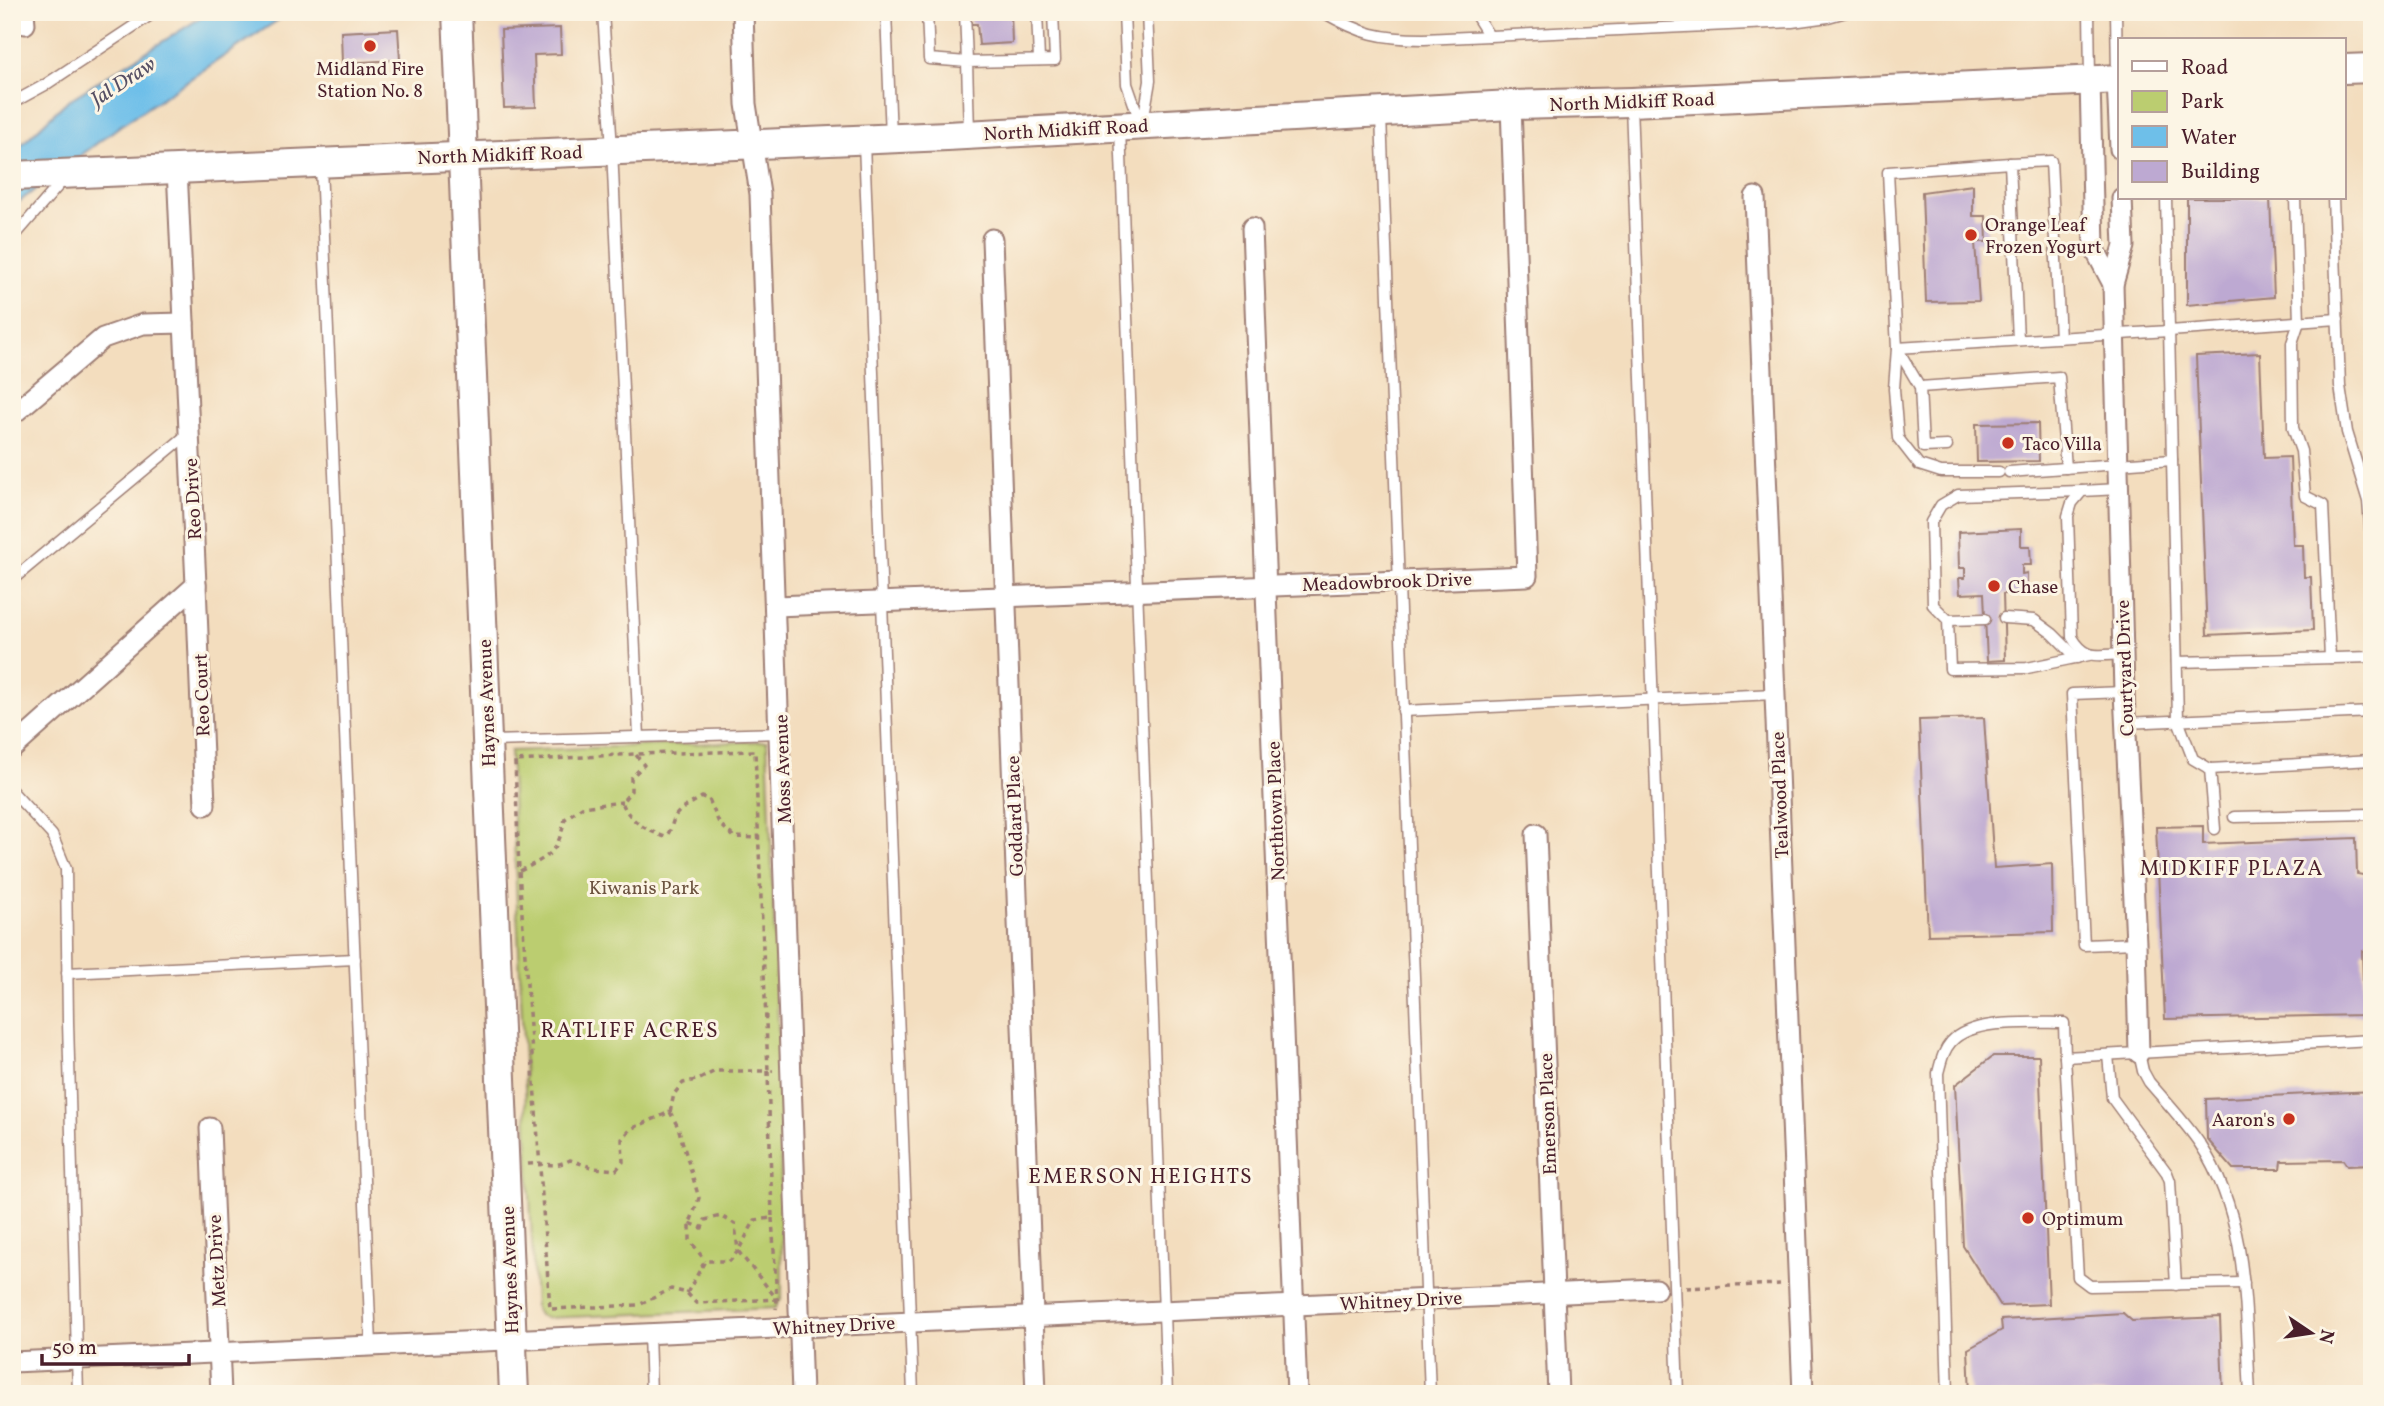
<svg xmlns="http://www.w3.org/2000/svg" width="2384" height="1406" viewBox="0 0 2384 1406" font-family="Vollkorn,serif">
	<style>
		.green { fill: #bbcd70; stroke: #82764e; stroke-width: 2 }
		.water { fill: #6ebfe9; stroke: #5c6f8a; stroke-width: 2 }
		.building { fill: #bda9d2 }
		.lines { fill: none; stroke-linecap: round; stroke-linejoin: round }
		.lane-casing { stroke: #9e7e74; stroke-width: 13 }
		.street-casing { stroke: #9e7e74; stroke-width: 23 }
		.secondary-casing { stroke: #9e7e74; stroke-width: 32 }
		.path { stroke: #9e7e74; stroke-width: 3.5; stroke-dasharray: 5 5; stroke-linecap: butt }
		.lane { stroke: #fff; stroke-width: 10 }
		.street { stroke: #fff; stroke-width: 19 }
		.secondary { stroke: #fff; stroke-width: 28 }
		.poi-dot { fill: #c8321e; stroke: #fcf5e5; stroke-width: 2.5 }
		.labels { text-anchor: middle; stroke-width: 6; stroke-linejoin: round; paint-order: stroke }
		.poi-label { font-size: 19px; fill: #4a1f2b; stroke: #fcf5e5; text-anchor: start }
		.street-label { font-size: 19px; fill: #4a1f2b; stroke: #fcf5e5 }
		.park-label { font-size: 19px; fill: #6c5340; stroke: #fcf5e5 }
		.water-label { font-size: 21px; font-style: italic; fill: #554f64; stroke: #fcf5e5 }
		.neighbourhood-label { font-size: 21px; letter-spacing: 2px; fill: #4a1f2b; stroke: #fcf5e5 }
	</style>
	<rect width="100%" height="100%" fill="#fcf5e5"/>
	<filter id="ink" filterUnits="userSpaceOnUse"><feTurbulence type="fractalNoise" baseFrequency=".0143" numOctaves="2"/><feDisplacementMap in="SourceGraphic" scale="14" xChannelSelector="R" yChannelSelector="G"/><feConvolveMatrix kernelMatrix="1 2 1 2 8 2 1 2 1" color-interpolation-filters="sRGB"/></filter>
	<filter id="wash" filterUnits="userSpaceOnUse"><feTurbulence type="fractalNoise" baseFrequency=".00686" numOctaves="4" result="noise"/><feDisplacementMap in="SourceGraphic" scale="28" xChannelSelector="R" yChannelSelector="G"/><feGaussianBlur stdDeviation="1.57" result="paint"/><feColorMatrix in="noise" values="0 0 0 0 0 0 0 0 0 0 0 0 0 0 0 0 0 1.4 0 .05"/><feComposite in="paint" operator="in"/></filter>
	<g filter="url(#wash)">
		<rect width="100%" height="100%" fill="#f3ddbe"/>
		<!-- green -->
		<polygon class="green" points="767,741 780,1075 782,1297 775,1308 546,1318 539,1315 535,1308 510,751"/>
		<!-- water -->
		<polygon class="water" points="210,12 290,12 120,126 12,207 12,154 66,102"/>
		<g id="blocks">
			<!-- building -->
			<g class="building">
				<polygon points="970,12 1011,12 1012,43 979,45 977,24 971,24"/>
				<polygon points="560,28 561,54 534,55 536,107 504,108 501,30"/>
				<polygon points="398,29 400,60 342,63 341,32"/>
				<polygon points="1973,185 1973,216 1986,216 1987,242 1975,242 1979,301 1926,302 1922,192"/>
				<polygon points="2187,198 2270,198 2274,297 2187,305"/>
				<polygon points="2260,353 2264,458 2290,457 2293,545 2303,545 2304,577 2311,577 2313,630 2207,635 2196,356"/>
				<polygon points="2038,423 2039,461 1977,462 1976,424"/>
				<polygon points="2021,529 2021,546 2030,546 2031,565 2022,565 2022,574 2027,573 2027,593 2003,594 2005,660 1987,661 1984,593 1960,594 1959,578 1965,578 1965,568 1959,568 1958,532"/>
				<polygon points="1984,718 1994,868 2052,864 2053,932 1928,935 1919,720"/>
				<polygon points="2203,826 2203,844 2356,838 2357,874 2369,876 2371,950 2362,951 2364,1015 2165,1019 2156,827"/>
				<polygon points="1993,1056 2039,1056 2049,1304 2001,1306 1963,1246 1955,1085"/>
				<polygon points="2372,1091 2372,1165 2347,1166 2343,1160 2281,1161 2280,1169 2233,1169 2207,1139 2206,1099"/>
				<polygon points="2123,1313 2132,1321 2220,1317 2223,1394 1970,1394 1968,1349 2002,1330 2001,1320"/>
			</g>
		</g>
	</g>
	<g filter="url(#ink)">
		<use href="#blocks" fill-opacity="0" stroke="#9e7e74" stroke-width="2"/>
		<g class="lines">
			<defs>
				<g id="lane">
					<polyline points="603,12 612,149 639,737"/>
					<polyline points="886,12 891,137"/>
					<polyline points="927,12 929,59 967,62 965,12"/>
					<polyline points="1037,12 1039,60"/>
					<polyline points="1124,12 1127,84 1140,121"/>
					<path d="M1323,12C1361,34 1381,39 1424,39L1792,22L1828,17L1846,12"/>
					<polyline points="1474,12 1489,36"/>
					<polyline points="2089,12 2090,78"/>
					<polyline points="2116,12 2117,75"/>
					<polyline points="12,103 45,85 155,12"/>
					<polyline points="1631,104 1678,1394"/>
					<polyline points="1381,116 1430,1394"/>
					<polyline points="1143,121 1150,81 1147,12"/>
					<polyline points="1120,128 1167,1394"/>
					<polyline points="969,132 967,62 1055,60 1053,12"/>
					<polyline points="864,143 913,1394"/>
					<polyline points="321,166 371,1345"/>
					<polyline points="2166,198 2178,720 2193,759 2210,769"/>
					<polyline points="2295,198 2299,322 2292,343 2293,428 2301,451 2305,496 2323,505 2330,658"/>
					<polyline points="2333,198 2340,386 2347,432 2368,501 2372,550"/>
					<polyline points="12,239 64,179"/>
					<polyline points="2018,340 2010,163 2051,161 2060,338"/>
					<polyline points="1920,387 1923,447 1947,446"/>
					<polyline points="2066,468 2059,377 1920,387 1897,348 2169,331 2338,319"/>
					<polyline points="1999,472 1941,472 1919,465 1898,438 1894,389 1897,348 1888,172 2010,163"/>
					<polyline points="2009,472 2172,460"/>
					<path d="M2119,489L2082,491L2072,503L2068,516L2072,637C2086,661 2098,655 2122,654"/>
					<polyline points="2082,491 1958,495 1941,505 1931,522 1933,605 1948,620 1950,669 2027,668 2089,655"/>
					<polyline points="12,580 189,433"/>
					<polyline points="2004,618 2034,620 2053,634 2077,658"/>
					<polyline points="1948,620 1985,619"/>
					<polyline points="2177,662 2372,657"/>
					<polyline points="2124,692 2072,694 2084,945 2136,943"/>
					<polyline points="1403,711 1775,694"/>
					<polyline points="2125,723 2372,712"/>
					<polyline points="491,741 780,733"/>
					<polyline points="12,791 52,835 66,869 68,1022 78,1394"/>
					<polyline points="2234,817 2372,814"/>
					<polyline points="2215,829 2210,769 2372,760"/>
					<polyline points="67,973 355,959"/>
					<path d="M2139,1053L2143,1071L2149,1082C2166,1102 2185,1122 2200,1144C2249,1218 2245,1309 2250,1394"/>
					<polyline points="2108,1055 2112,1098 2167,1173 2170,1181 2176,1285"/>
					<polyline points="2244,1283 2090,1286 2078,1277 2065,1057 2372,1040"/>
					<polyline points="649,1333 651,1394"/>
					<path d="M1948,1394L1938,1073C1941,1062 1943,1051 1951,1042C1972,1018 2033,1023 2064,1023L2065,1057"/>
				</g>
				<g id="street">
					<polyline points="24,12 25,24"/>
					<polyline points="743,12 746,104 760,194 802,1394"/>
					<polyline points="2117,79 2120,149"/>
					<polyline points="2090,81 2094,248 2113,284"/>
					<polyline points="1755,197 1803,1394"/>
					<polyline points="2122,198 2124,246 2113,284 2124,692 2136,943 2139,1053"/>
					<polyline points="1252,228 1297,1394"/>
					<polyline points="992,239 1036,1394"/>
					<polyline points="12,415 103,338 143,324 184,323"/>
					<polyline points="196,585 205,805"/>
					<polyline points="776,606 1527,576 1511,105"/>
					<polyline points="12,749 196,585 177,168"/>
					<polyline points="1536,834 1558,1394"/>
					<polyline points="210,1128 221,1394"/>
					<polyline points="12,1362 1656,1289"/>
				</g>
				<g id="secondary">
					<polyline points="457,12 514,1394"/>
					<polyline points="2344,69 2372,68"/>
					<polyline points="12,176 947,136 1511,105 1631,102 2120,79"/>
				</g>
			</defs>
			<!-- lane casing -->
			<use href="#lane" class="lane-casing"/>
			<!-- street casing -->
			<use href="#street" class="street-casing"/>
			<!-- secondary casing -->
			<use href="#secondary" class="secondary-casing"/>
			<!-- path -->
			<g class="path">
				<path d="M636,755L644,765L631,778V791L622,802C629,821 646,830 665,837C672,831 671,823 676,815C682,807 693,803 702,797L709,799L719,823L734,837L760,838"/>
				<path d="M520,871C551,855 557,854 565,819L582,807L622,802"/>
				<polyline points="670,1112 678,1127 699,1198 690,1223 690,1240 705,1261"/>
				<path d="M528,1164C546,1162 552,1169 570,1160L594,1168L616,1170L623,1162L622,1139L631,1129L670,1112L674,1094L683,1083L700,1079L715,1071H768L772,1218L755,1220L738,1251L777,1299L776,1309"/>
				<polyline points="772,1218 777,1299 696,1303 687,1293 671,1289 639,1305 550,1309 519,871 515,761 635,754 755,751 768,1071 773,1071"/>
				<polyline points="1686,1288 1780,1284"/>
				<polyline points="687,1293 705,1261 730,1261 738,1251 735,1224 721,1216 705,1220 702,1228 690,1223"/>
			</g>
			<!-- lane -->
			<use href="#lane" class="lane"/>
			<!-- street -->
			<use href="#street" class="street"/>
			<!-- secondary -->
			<use href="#secondary" class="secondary"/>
		</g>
	</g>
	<!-- markers -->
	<g class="poi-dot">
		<circle cx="370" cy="46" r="7"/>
		<circle cx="1971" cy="235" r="7"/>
		<circle cx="2008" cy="443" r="7"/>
		<circle cx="1994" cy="586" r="7"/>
		<circle cx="2289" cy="1119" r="7"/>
		<circle cx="2028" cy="1218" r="7"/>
	</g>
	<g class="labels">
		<!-- poi labels -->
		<g class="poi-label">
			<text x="370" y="75" text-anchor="middle">Midland Fire<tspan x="370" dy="22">Station No. 8</tspan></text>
			<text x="1985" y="231">Orange Leaf<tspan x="1985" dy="22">Frozen Yogurt</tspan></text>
			<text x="2022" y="450">Taco Villa</text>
			<text x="2008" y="593">Chase</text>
			<text x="2275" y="1126" text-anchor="end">Aaron's</text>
			<text x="2042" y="1225">Optimum</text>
		</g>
		<!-- street labels -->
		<g class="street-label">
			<text transform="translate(1632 101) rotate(-2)" y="7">North Midkiff Road</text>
			<text transform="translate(1066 129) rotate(-3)" y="7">North Midkiff Road</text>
			<text transform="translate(500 154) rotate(-2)" y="7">North Midkiff Road</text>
			<text transform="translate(192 499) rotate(-93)" y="7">Reo Drive</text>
			<text transform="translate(1387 581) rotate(-2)" y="7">Meadowbrook Drive</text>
			<text transform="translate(2124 668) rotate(-92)" y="7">Courtyard Drive</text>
			<text transform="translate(201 695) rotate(-92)" y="7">Reo Court</text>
			<text transform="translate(486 703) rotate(-92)" y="7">Haynes Avenue</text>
			<text transform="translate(782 769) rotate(-92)" y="7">Moss Avenue</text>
			<text transform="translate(1779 795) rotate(-92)" y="7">Tealwood Place</text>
			<text transform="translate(1275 811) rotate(-92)" y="7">Northtown Place</text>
			<text transform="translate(1014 816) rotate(-92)" y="7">Goddard Place</text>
			<text transform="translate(1547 1114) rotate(-92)" y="7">Emerson Place</text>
			<text transform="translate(216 1261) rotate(-93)" y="7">Metz Drive</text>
			<text transform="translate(509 1270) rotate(-92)" y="7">Haynes Avenue</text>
			<text transform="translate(1401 1300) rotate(-3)" y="7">Whitney Drive</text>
			<text transform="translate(834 1325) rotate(-3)" y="7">Whitney Drive</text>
		</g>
		<!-- park labels -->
		<g class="park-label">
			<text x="644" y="894">Kiwanis Park</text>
		</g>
		<!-- water labels -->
		<g class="water-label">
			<text transform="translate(123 81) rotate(-33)" y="7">Jal Draw</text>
		</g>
		<!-- neighbourhood labels -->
		<g class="neighbourhood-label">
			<text x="2232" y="875">MIDKIFF PLAZA</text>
			<text x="630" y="1037">RATLIFF ACRES</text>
			<text x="1141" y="1183">EMERSON HEIGHTS</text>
		</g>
	</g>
	<!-- margin -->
	<rect width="2384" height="1406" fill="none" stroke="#fcf5e5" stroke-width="42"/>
	<!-- legend -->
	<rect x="2118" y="38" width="228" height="161" fill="#fcf5e5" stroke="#b59f9b" stroke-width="2"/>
	<rect x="2132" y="61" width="35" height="10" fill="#ffffff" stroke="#b59f9b" stroke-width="2"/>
	<text x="2181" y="74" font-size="21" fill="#4a1f2b">Road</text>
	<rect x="2132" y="91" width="35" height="21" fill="#bbcd70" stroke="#b59f9b" stroke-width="2"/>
	<text x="2181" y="108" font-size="21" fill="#4a1f2b">Park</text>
	<rect x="2132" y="126" width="35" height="21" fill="#6ebfe9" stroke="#b59f9b" stroke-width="2"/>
	<text x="2181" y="144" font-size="21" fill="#4a1f2b">Water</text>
	<rect x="2132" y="161" width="35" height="21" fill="#bda9d2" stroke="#b59f9b" stroke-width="2"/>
	<text x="2181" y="178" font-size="21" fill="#4a1f2b">Building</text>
	<!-- north arrow -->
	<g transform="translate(2311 1333) rotate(103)" stroke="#fcf5e5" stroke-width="5" paint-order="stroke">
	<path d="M0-5L12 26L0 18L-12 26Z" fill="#4a1f2b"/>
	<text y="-10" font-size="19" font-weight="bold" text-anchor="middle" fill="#4a1f2b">N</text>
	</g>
	<!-- scale -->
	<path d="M42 1354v10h147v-10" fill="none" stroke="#4a1f2b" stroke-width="3.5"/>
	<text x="52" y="1354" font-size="21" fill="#4a1f2b" stroke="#fcf5e5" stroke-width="5" paint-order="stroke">50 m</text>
</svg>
